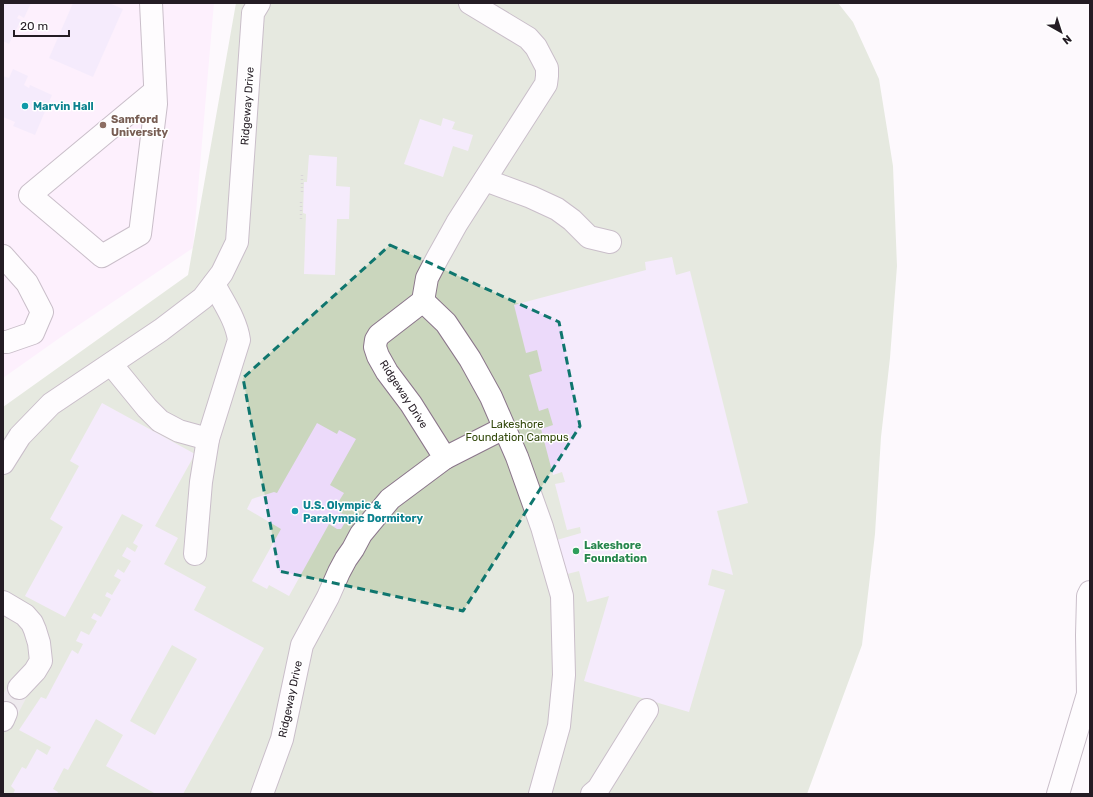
<svg xmlns="http://www.w3.org/2000/svg" width="1093" height="797" viewBox="0 0 1093 797" font-family="Rubik,sans-serif">
	<style>
		.built { fill: #fce5fc }
		.green { fill: #cad6bd }
		.building { fill: #ecdafa; fill-rule: evenodd }
		.lines { fill: none; stroke-linecap: round; stroke-linejoin: round }
		.minor-tunnel { stroke: #dcd8dc; stroke-width: 22; stroke-dasharray: 22 11; stroke-linecap: butt }
		.minor-casing { stroke: #8b768b; stroke-width: 24 }
		.path { stroke: #aea8ae; stroke-width: 2.5; stroke-dasharray: 1 3; stroke-linecap: butt }
		.minor { stroke: #fff; stroke-width: 22 }
		.marked { fill: none; stroke: #0f766e; stroke-width: 3; stroke-dasharray: 8 5; stroke-linejoin: round }
		.culture-dot { fill: #0f9aa8; stroke: #fff; stroke-width: 1.5 }
		.education-dot { fill: #8d6e63; stroke: #fff; stroke-width: 1.5 }
		.leisure-dot { fill: #2e9e5b; stroke: #fff; stroke-width: 1.5 }
		.labels { text-anchor: middle; stroke-width: 3; stroke-linejoin: round; paint-order: stroke }
		.culture-label { font-size: 11px; font-weight: bold; fill: #0d838f; stroke: #fff; text-anchor: start }
		.street-label { font-size: 11px; fill: #241c24; stroke: #fff }
		.education-label { font-size: 11px; font-weight: bold; fill: #785e54; stroke: #fff; text-anchor: start }
		.park-label { font-size: 11px; fill: #31480a; stroke: #fff }
		.leisure-label { font-size: 11px; font-weight: bold; fill: #27864d; stroke: #fff; text-anchor: start }
	</style>
	<rect width="100%" height="100%" fill="#fdf9fd"/>
	<!-- built -->
	<polygon class="built" points="3,3 214,3 193,248 61,337 3,378"/>
	<!-- green -->
	<polygon class="green" points="236,3 838,3 853,22 879,79 893,166 897,266 890,358 881,437 875,534 862,645 807,794 3,794 3,407 188,275"/>
	<!-- building -->
	<g class="building">
		<polygon points="3,3 31,3 24,18 19,15 17,18 21,20 9,44 3,41"/>
		<polygon points="73,3 109,3 123,9 93,77 49,58"/>
		<polygon points="13,69 28,76 24,85 29,88 30,85 52,95 35,135 13,126 15,122 3,117 3,76 9,78"/>
		<polygon points="443,118 455,122 452,129 473,135 468,151 453,146 443,177 404,164 420,119 441,126"/>
		<polygon points="309,155 337,157 336,186 350,187 349,219 337,219 335,275 304,274 306,214 303,213 304,182 307,182"/>
		<polygon points="672,257 676,275 690,271 748,503 717,511 733,575 712,569 708,585 725,590 689,712 584,681 609,596 587,602 579,571 559,576 550,542 581,533 580,527 567,530 555,484 565,482 562,472 553,475 541,429 553,425 548,408 539,411 529,375 542,371 537,350 526,353 514,305 646,270 645,262"/>
		<path d="M102,403L195,454L155,526L178,538L164,564L206,587L194,610L264,648L183,794H156L106,766L123,735L96,719L68,770L64,768L53,789L58,792L57,794H13L15,790L11,786L22,767L26,769L37,749L47,755L51,747L19,730L41,697L46,699L72,650L78,654L83,644L76,641L81,631L89,635L97,621L91,618L94,613L101,617L111,599L105,596L107,592L112,595L121,580L114,576L118,569L124,573L131,561L122,556L127,547L135,552L138,546L133,543L143,525L122,514L65,617L25,596L63,527L50,519L79,466L70,461ZM172,645L197,659L155,735L130,721Z"/>
		<polygon points="317,423 337,434 339,430 356,439 330,485 344,493 339,501 340,513 349,516 341,529 337,529 329,524 289,596 269,585 267,589 252,581 281,529 247,509 252,499 274,492 277,493"/>
	</g>
	<g class="lines">
		<!-- minor-tunnel -->
		<polyline class="minor-tunnel" points="6,713 19,688"/>
		<defs>
			<g id="minor">
				<polyline points="151,3 156,104 140,234 102,256 30,195 155,91"/>
				<polyline points="485,180 531,197 557,209 572,220 589,237 610,242"/>
				<polyline points="3,256 27,283 42,312 33,333 7,342 3,342"/>
				<polyline points="423,301 446,323 470,359 491,397 517,457 542,527 562,596 564,675 559,726 540,794"/>
				<polyline points="111,364 147,408 160,421 179,431 208,439"/>
				<polyline points="445,458 504,428"/>
				<polyline points="3,463 20,436 51,404 161,330 203,298 222,273 237,242 253,13 259,3"/>
				<path d="M195,554L201,482L208,439L239,340C236,319 223,302 214,284"/>
				<polyline points="3,602 25,615 32,623 35,630 39,643 41,661 35,671 19,688"/>
				<polyline points="3,720 6,713"/>
				<polyline points="262,794 282,739 302,645 328,597 339,572 346,559 353,549 361,534 390,499 445,458 411,404 387,372 378,356 375,347 376,340 379,335 423,301 427,278 438,257 457,223 546,84 547,76 547,68 536,47 528,38 470,3"/>
				<polyline points="592,794 598,789 647,710"/>
				<polyline points="1058,794 1088,694 1087,635 1088,596 1090,592"/>
			</g>
		</defs>
		<!-- minor casing -->
		<use href="#minor" class="minor-casing"/>
		<!-- path -->
		<g class="path">
			<polyline points="302,192 302,174"/>
			<polyline points="301,219 301,200"/>
		</g>
		<!-- minor -->
		<use href="#minor" class="minor"/>
	</g>
	<!-- marked area -->
	<path d="M0 0H1093V797H0ZM390,245L559,322L580,426L463,611L279,571L243,378Z" fill="#fdf9fd" fill-opacity=".55" fill-rule="evenodd"/>
	<path class="marked" d="M390,245L559,322L580,426L463,611L279,571L243,378Z"/>
	<!-- markers -->
	<g class="culture-dot">
		<circle cx="25" cy="106" r="4"/>
		<circle cx="295" cy="511" r="4"/>
	</g>
	<circle class="education-dot" cx="103" cy="125" r="4"/>
	<circle class="leisure-dot" cx="576" cy="551" r="4"/>
	<g class="labels">
		<!-- culture labels -->
		<g class="culture-label">
			<text x="33" y="110">Marvin Hall</text>
			<text x="303" y="509">U.S. Olympic &amp;<tspan x="303" dy="13">Paralympic Dormitory</tspan></text>
		</g>
		<!-- street labels -->
		<g class="street-label">
			<text transform="translate(247 106) rotate(-86)" y="4">Ridgeway Drive</text>
			<text transform="translate(404 394) rotate(57)" y="4">Ridgeway Drive</text>
			<text transform="translate(290 699) rotate(-78)" y="4">Ridgeway Drive</text>
		</g>
		<!-- education labels -->
		<g class="education-label">
			<text x="111" y="123">Samford<tspan x="111" dy="13">University</tspan></text>
		</g>
		<!-- park labels -->
		<g class="park-label">
			<text x="517" y="428">Lakeshore<tspan x="517" dy="13">Foundation Campus</tspan></text>
		</g>
		<!-- leisure labels -->
		<g class="leisure-label">
			<text x="584" y="549">Lakeshore<tspan x="584" dy="13">Foundation</tspan></text>
		</g>
	</g>
	<!-- border -->
	<rect width="1093" height="797" fill="none" stroke="#241c24" stroke-width="8"/>
	<!-- north arrow -->
	<g transform="translate(1061 32) rotate(141)" stroke="#ffffff" stroke-width="3" paint-order="stroke">
	<path d="M0-3L7 15L0 10L-7 15Z" fill="#241c24"/>
	<text y="-6" font-size="11" font-weight="bold" text-anchor="middle" fill="#241c24">N</text>
	</g>
	<!-- scale -->
	<path d="M14 30v6h55v-6" fill="none" stroke="#241c24" stroke-width="2"/>
	<text x="20" y="30" font-size="12" fill="#241c24" stroke="#ffffff" stroke-width="3" paint-order="stroke">20 m</text>
</svg>
